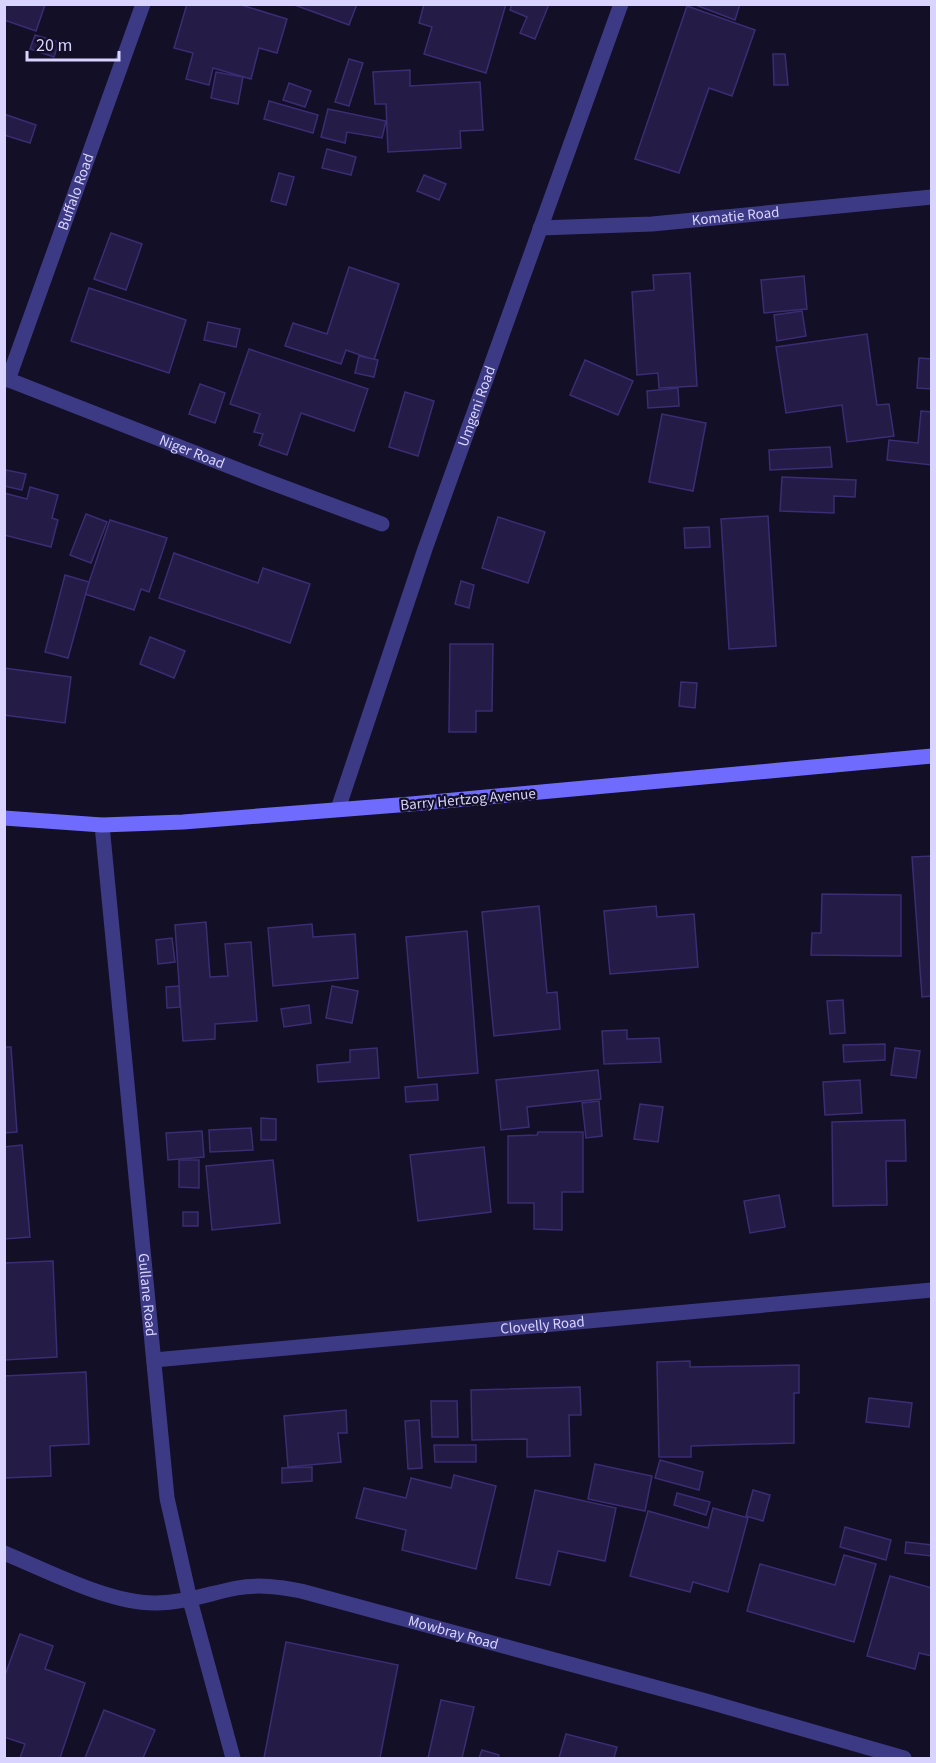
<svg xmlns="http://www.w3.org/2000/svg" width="936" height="1763" viewBox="0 0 936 1763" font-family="'Source Sans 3',sans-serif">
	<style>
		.building { fill: #241b47; stroke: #3b2d73; stroke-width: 1.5 }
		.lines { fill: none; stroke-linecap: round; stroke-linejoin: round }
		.minor { stroke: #3d3a85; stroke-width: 15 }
		.secondary { stroke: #6f6bff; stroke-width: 15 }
		.labels { text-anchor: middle; stroke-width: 4.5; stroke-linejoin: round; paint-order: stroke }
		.street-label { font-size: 15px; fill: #d9d4ff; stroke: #130f26 }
	</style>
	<rect width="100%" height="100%" fill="#130f26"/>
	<!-- building -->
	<g class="building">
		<polygon points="4,4 45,5 36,31 4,20"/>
		<polygon points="187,4 238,4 287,19 277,53 259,48 251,79 213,68 209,85 186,79 193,53 174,48"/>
		<polygon points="292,4 357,4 349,25"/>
		<polygon points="424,4 506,4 486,73 424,54 432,27 419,23"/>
		<polygon points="512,4 549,4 535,39 520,33 527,17 510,10"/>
		<polygon points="693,4 740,4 735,20"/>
		<polygon points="687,6 755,30 732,96 709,88 679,173 635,159"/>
		<polygon points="35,35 59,42 54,57 30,49"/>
		<polygon points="773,54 785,54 788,85 774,85"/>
		<polygon points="349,59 363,63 349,106 335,102"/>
		<polygon points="410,70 410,86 480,82 483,130 460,131 461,148 388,152 386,104 375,104 373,72"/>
		<polygon points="216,72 243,77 238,104 211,98"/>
		<polygon points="289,83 311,91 305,107 283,100"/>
		<polygon points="269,101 318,115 313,133 264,119"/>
		<polygon points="328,109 386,121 382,138 347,132 345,143 321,137"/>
		<polygon points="4,114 36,125 30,143 4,135"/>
		<polygon points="327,149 356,157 351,175 322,168"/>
		<polygon points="279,173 294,177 286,205 271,201"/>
		<polygon points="424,175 446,184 439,200 417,191"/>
		<polygon points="111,233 142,244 126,290 94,279"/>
		<polygon points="349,267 399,284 374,360 346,350 341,364 285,346 293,323 327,334"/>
		<polygon points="690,273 697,386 659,388 658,373 637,375 632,292 654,290 653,275"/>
		<polygon points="804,276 807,309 764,313 761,280"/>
		<polygon points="89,288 186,320 169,373 71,341"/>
		<polygon points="802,311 806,336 777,341 774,315"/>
		<polygon points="208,322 240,329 236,347 204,340"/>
		<polygon points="867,334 877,405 889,404 894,436 847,442 842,405 786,413 776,347"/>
		<polygon points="249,349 368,389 354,431 301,413 287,455 259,445 263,434 254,432 260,414 230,404"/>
		<polygon points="359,356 378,360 374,377 355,373"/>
		<polygon points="919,358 932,359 931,389 917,388"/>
		<polygon points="585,360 633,381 618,415 570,395"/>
		<polygon points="200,384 225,393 215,423 189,414"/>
		<polygon points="678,388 679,406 648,408 647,391"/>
		<polygon points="405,392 434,401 418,456 389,447"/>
		<polygon points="921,411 932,412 932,465 887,460 889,440 918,443"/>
		<polygon points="662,414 706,423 693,491 649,482"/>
		<polygon points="830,447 832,467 770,470 769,450"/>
		<polygon points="6,470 26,474 22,490 4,486"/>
		<polygon points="782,477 856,480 855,497 834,496 834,513 780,511"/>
		<polygon points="30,487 58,495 52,518 58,520 51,547 4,535 4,493 27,499"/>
		<polygon points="86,514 107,522 91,563 70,555"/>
		<polygon points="768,516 776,646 729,649 721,519"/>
		<polygon points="498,517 545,532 528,583 482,568"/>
		<polygon points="110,520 167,538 149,592 141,589 134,610 85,594"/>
		<polygon points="709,527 710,547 685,548 684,528"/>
		<polygon points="174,553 258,583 263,568 310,584 290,643 159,598"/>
		<polygon points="65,575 89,582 68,658 45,652"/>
		<polygon points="461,581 474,585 469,608 455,604"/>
		<polygon points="150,637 185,651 174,678 140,664"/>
		<polygon points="450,644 493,644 492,711 476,711 476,732 449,732"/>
		<polygon points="4,668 71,677 65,723 4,715"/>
		<polygon points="681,682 697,683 695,708 679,706"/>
		<polygon points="932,856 932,996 922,997 912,857"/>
		<polygon points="822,894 901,895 901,956 811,955 812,933 821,933"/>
		<polygon points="539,906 547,993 557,992 560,1029 494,1036 482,912"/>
		<polygon points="656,906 657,917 694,914 698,967 610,974 604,911"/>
		<polygon points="206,922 210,977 228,976 225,944 251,942 257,1021 215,1024 215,1039 183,1041 175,925"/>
		<polygon points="312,924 313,937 355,934 358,978 273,986 268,928"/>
		<polygon points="467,931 478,1073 418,1078 406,937"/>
		<polygon points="172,938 175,962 158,964 156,940"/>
		<polygon points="179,986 180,1007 167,1008 166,987"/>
		<polygon points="332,986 358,991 352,1023 326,1018"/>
		<polygon points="843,1000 845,1033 830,1034 827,1001"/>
		<polygon points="309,1005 311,1023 284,1027 281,1009"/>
		<polygon points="627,1030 627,1039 659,1038 661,1062 604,1064 602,1031"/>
		<polygon points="885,1044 885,1060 844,1062 843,1045"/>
		<polygon points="4,1047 11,1047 17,1132 4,1133"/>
		<polygon points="377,1048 379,1078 318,1082 317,1065 350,1062 350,1050"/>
		<polygon points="895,1048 920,1051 916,1078 891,1075"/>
		<polygon points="598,1070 601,1099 527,1107 529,1127 501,1130 496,1080"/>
		<polygon points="860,1080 862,1113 825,1115 823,1082"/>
		<polygon points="437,1084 438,1100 406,1102 405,1087"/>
		<polygon points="599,1101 602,1136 586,1138 582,1103"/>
		<polygon points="640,1104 663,1107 658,1142 634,1139"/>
		<polygon points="261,1118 276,1119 276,1140 261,1140"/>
		<polygon points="905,1120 906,1161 886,1161 887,1205 833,1206 832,1122"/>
		<polygon points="251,1128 253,1150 210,1152 209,1130"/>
		<polygon points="202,1131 204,1157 168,1160 166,1133"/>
		<polygon points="538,1132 583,1132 583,1192 562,1192 562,1230 534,1229 534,1203 508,1203 508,1136 537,1135"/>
		<polygon points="22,1145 30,1237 4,1239 4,1147"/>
		<polygon points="484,1147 491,1212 418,1221 410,1155"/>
		<polygon points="179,1160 199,1160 199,1188 179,1187"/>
		<polygon points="273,1160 280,1223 212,1230 206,1166"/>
		<polygon points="779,1195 785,1227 750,1233 744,1201"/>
		<rect x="183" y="1212" width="15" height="14"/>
		<polygon points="53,1261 57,1357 4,1360 4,1263"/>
		<polygon points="690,1361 690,1367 799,1365 799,1393 794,1393 794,1443 691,1446 691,1457 659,1457 657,1362"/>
		<polygon points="86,1372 89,1444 50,1446 51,1476 4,1478 4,1376"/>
		<polygon points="580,1387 581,1415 569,1415 570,1456 527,1457 527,1439 472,1440 471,1390"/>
		<polygon points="869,1398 912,1403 909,1427 866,1422"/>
		<polygon points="431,1401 457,1401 458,1437 432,1437"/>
		<polygon points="346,1410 347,1433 338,1433 341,1462 288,1467 284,1416"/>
		<polygon points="419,1420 422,1468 408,1469 405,1421"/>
		<polygon points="434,1445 476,1445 476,1462 435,1462"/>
		<polygon points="660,1460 703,1472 699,1490 655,1478"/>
		<polygon points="595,1464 652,1476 645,1511 588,1499"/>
		<polygon points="312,1467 312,1481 282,1483 282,1468"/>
		<polygon points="454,1475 496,1486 476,1569 402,1550 406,1530 356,1518 364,1488 406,1498 411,1478 451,1488"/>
		<polygon points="535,1490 616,1508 605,1561 558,1551 550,1585 516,1578"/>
		<polygon points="753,1490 770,1495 763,1521 746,1516"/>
		<polygon points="677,1493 710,1502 706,1515 674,1505"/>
		<polygon points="713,1508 748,1518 728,1592 693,1582 690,1592 630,1576 648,1511 708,1528"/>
		<polygon points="845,1527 891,1540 886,1560 840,1547"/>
		<polygon points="906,1542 932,1545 932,1556 905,1553"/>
		<polygon points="844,1555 876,1564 854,1642 747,1611 760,1564 835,1585"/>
		<polygon points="890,1576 932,1588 932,1656 919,1653 915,1669 867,1656"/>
		<polygon points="20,1634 53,1646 45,1669 85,1683 60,1758 20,1758 25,1744 4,1737 4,1678"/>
		<polygon points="286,1642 398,1665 380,1758 264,1758"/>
		<polygon points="441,1700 474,1707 462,1758 428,1758"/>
		<polygon points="104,1710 155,1730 143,1758 85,1758"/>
		<polygon points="566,1734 617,1747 614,1758 559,1758"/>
		<polygon points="482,1750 499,1755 498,1758 479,1758"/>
	</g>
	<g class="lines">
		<!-- minor -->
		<g class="minor">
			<path id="s1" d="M540,228L652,224L932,197"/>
			<path id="s2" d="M4,378L267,481L382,524"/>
			<path id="s3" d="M8,380L143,4"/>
			<path id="s4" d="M338,809L425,549L621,4"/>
			<path id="s5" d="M102,825L167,1498L190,1600L233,1758"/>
			<path id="s6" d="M154,1360L932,1290"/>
			<path id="s7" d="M4,1553C48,1571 110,1604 156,1603C185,1603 210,1593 237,1588C259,1584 280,1587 301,1591L706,1701L904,1758"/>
		</g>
		<!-- secondary -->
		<polyline class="secondary" points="4,818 102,825 183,822 411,804 932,756"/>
	</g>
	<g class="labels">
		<!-- street labels -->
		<g class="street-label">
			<text dy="5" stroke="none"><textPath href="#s3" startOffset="200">Buffalo Road</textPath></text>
			<text dy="5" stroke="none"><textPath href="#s1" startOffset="196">Komatie Road</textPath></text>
			<text dy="5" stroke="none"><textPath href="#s4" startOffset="426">Umgeni Road</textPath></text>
			<text dy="5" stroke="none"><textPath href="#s2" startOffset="202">Niger Road</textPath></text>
			<text transform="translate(468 799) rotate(-5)" y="5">Barry Hertzog Avenue</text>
			<text dy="5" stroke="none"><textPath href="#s5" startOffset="472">Gullane Road</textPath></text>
			<text dy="5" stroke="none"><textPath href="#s6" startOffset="390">Clovelly Road</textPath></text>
			<text dy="5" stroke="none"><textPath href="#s7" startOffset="466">Mowbray Road</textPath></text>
		</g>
	</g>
	<!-- border -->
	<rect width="936" height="1763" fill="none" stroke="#d9d4ff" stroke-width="12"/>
	<!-- scale -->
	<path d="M27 51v9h92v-9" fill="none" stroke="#d9d4ff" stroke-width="3"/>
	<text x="36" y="51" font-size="18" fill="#d9d4ff" stroke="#130f26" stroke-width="4.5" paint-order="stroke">20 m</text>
</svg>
